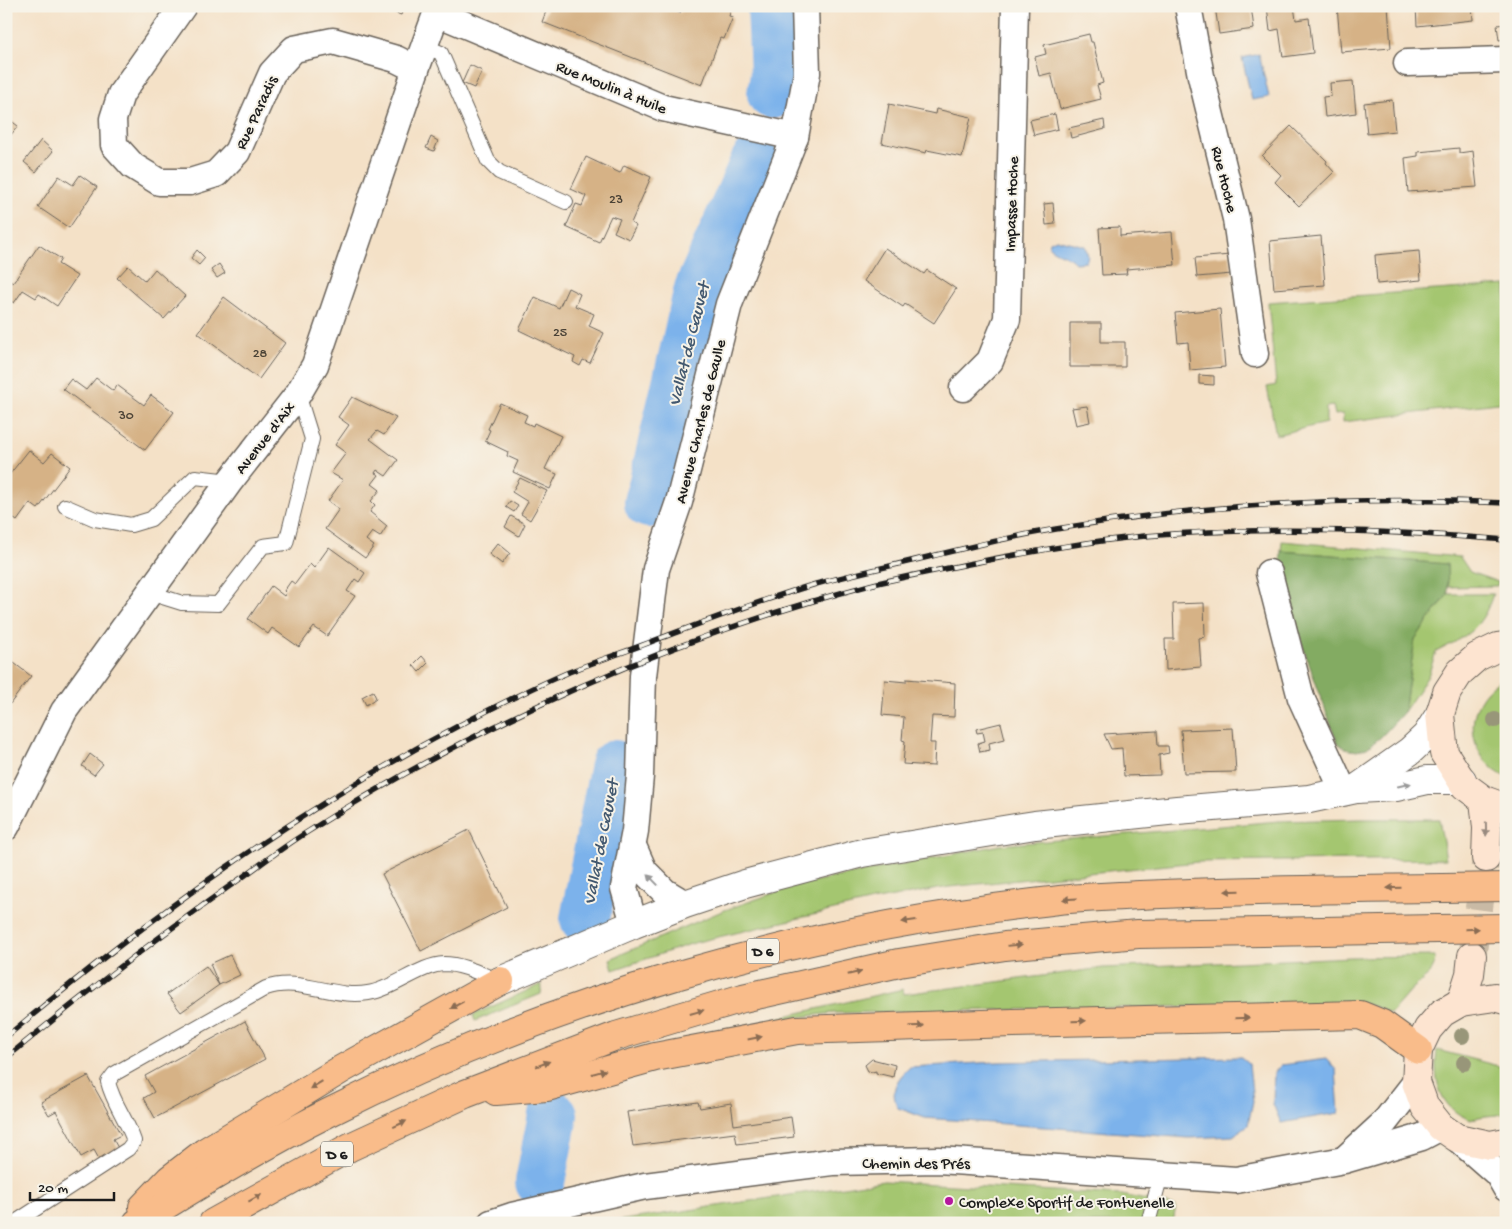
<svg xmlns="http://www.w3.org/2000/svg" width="1512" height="1229" viewBox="0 0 1512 1229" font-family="'Gochi Hand',sans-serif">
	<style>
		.green { fill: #a4c66f; stroke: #607146 }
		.forest { fill: #83ab62; stroke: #50643f }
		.water { fill: #7cb2eb; stroke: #4c6784 }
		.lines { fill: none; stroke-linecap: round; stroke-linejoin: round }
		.river { stroke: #7cb2eb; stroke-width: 50 }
		.building { fill: #d6b286 }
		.secondary-tunnel { stroke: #c9baa5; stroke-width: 28; stroke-dasharray: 28 14; stroke-linecap: butt }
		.service-casing { stroke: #686158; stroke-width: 16 }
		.minor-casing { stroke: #686158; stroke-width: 29 }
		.tertiary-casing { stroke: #686158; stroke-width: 30 }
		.secondary-casing { stroke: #686158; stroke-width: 30 }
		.trunk-casing { stroke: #686158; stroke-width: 30 }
		.service { stroke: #fff; stroke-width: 14 }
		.minor { stroke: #fff; stroke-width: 26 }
		.tertiary { stroke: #fff; stroke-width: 28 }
		.secondary { stroke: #fde4d0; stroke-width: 28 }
		.trunk { stroke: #f9bc8a; stroke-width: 28 }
		.rail-casing { stroke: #1c1c1c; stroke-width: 5.5 }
		.rail { stroke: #f7f3e8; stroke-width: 4; stroke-dasharray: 11; stroke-linecap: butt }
		.trunk-bridge-casing { stroke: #686158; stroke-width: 30; stroke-linecap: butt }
		.trunk-bridge { stroke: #f9bc8a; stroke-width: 28 }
		.tree { fill: #989679 }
		.oneway { fill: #999 }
		.oneway2 { fill: #988a7f }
		.oneway3 { fill: #8a6c53 }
		.poi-dot { fill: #b5179e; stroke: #f7f3e8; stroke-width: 2 }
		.labels { text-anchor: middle; stroke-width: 4; stroke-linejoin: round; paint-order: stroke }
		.number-label { font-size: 14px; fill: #4a4236 }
		.shield { fill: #f7f3e8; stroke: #5e5c59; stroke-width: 1 }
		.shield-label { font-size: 15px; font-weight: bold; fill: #1c1c1c }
		.street-label { font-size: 16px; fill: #1c1c1c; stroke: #f7f3e8 }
		.poi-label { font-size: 16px; fill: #1c1c1c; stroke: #f7f3e8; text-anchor: start }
		.water-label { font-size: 18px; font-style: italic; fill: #42586f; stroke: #f7f3e8 }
	</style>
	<rect width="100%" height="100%" fill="#f7f3e8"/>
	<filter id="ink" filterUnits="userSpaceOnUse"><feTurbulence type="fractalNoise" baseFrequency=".02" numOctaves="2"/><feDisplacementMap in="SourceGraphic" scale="10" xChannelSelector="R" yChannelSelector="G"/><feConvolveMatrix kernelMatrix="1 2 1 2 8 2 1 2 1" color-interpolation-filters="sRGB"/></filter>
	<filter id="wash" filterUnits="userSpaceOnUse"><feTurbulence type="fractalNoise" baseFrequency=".0096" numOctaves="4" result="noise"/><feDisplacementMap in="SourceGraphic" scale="20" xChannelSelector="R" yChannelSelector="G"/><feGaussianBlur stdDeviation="1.12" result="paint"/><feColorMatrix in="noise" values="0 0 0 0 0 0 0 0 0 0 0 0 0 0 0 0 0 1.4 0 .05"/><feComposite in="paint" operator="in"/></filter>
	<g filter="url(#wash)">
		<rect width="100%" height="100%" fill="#f4e1c7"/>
		<!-- green -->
		<g class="green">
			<polygon points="1506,285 1506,402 1343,422 1343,414 1335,415 1333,406 1326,407 1326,423 1276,435 1267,387 1276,385 1268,302"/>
			<polygon points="1282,541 1460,557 1470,572 1498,582 1497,586 1448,587 1447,564 1281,551"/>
			<path d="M1448,594H1493C1482,629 1467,636 1436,652L1428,676L1404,712L1415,639Z"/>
			<path d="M1503,678L1506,680V777C1475,763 1463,725 1483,696C1488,689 1496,683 1503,678Z"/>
			<polygon points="1359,819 1439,819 1446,859 1198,862 949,887 877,900 697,942 613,970 610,959 722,911 800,884 1000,845 1279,821"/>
			<polygon points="1435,956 1434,966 1430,974 1412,989 1390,1014 1379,1008 1362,1003 834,1013 764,1021 903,989 904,994 1103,968 1352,957"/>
			<polygon points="542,984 541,994 475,1021 473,1015"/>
			<path d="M1437,1050L1506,1068V1113C1494,1117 1483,1114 1471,1120C1467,1118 1461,1116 1457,1113C1436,1098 1434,1072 1437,1050Z"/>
			<polygon points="884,1181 1122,1195 1176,1206 1173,1223 603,1223"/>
		</g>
		<!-- forest -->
		<polygon class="forest" points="1281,551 1447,564 1448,594 1415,639 1404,712 1381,737 1367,748 1357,751 1345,749 1337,742 1304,650 1280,572"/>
		<!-- water -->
		<g class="water">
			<polygon points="1259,54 1269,97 1252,100 1242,58"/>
			<path d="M1056,239L1085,246L1088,256L1086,262L1075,263C1066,253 1058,255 1049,247L1050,242Z"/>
			<path d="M1241,1057L1249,1064L1253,1101L1248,1125L1233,1136L1189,1138L925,1118L898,1108C889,1090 897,1079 910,1067L996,1062Z"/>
			<polygon points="1326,1059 1336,1070 1339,1113 1281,1123 1273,1104 1274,1073 1281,1065"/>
		</g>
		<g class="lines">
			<!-- river -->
			<g class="river">
				<polyline points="772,6 775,75 772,94"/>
				<polyline points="649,503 699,289 755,162"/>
				<polyline points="585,919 615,765"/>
				<polyline points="540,1182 553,1115"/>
			</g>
		</g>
		<g id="blocks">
			<!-- building -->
			<g class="building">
				<polygon points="378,6 404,6 401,15"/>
				<polygon points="548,6 664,6 680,13 683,6 732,6 729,16 733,17 724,39 720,38 702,85 542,22"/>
				<polygon points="1215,6 1251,6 1254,29 1219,34"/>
				<polygon points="1267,6 1294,6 1296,20 1309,18 1313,53 1283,57 1279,29 1270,31"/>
				<polygon points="1337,6 1388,6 1391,48 1341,52"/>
				<polygon points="1416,6 1472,6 1473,20 1417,26"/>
				<polygon points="1506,24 1506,39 1499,40 1497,25"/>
				<polygon points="1089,34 1091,42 1093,42 1103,83 1097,85 1101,99 1060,109 1051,73 1039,76 1035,57 1046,54 1044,45"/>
				<polygon points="470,65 482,71 474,88 462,83"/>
				<polygon points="1353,81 1356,113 1325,117 1323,97 1331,96 1330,83"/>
				<polygon points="1392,100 1395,131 1367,134 1364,103"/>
				<polygon points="889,104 935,114 936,109 971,117 962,157 927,150 926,153 882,143"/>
				<polygon points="1055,114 1058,129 1034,135 1030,120"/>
				<polygon points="6,117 18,126 6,141"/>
				<polygon points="1104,120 1105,129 1071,138 1069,128"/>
				<polygon points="1291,126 1327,161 1326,163 1334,172 1299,206 1275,182 1281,175 1262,156"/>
				<polygon points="431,137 438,141 434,151 426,148"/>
				<polygon points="41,140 53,151 36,172 24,162"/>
				<polygon points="1459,148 1459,153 1473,151 1477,187 1408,192 1405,158 1418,156 1418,152"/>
				<polygon points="586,157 620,173 624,165 651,177 631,223 636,226 629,239 614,232 620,219 611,216 599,242 566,227 576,204 582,206 586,196 571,189"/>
				<polygon points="80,175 97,187 69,228 38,207 59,176 73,185"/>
				<polygon points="1053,203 1055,224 1046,225 1044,204"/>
				<polygon points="1120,227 1120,236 1172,232 1175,265 1126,269 1127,274 1102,275 1099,228"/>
				<polygon points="1321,236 1325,285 1274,289 1270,241"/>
				<polygon points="39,245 61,259 58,264 77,276 57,306 39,294 36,298 23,290 14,303 6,298 6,279 13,283"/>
				<polygon points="885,248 924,274 927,270 956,289 934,323 905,304 903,307 864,281"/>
				<polygon points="197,250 205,258 199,265 191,258"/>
				<polygon points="1419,251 1421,280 1377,284 1375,255"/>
				<polygon points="1230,255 1232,274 1197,277 1195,258"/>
				<polygon points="219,264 225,273 217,278 211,270"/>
				<polygon points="128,266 145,281 155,269 185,296 164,319 117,278"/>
				<polygon points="568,288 580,294 575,306 594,314 589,326 604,333 590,363 583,360 580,366 573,362 575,357 519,330 535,297 559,308"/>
				<polygon points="224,297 285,343 259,379 198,333"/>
				<polygon points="1220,309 1225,367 1190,370 1188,342 1178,343 1175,313"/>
				<polygon points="1070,323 1101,323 1101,342 1125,342 1125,367 1070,367"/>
				<polygon points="1199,375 1214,376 1214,385 1199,384"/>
				<polygon points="96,378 113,391 117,385 144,405 151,395 174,412 145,450 63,389 71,379 86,390"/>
				<polygon points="352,397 396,418 384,435 377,431 370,439 398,460 386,476 377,470 375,473 379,475 372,484 380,490 371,501 375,505 370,512 387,526 380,537 372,532 366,540 374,546 365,558 325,529 339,509 328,501 343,480 331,473 346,453 335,445 349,425 338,417"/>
				<polygon points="500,403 527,415 524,422 533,426 534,423 561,436 545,469 557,474 550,489 513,472 518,461 507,456 508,452 485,441 490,430 488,429"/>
				<polygon points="1087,406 1090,422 1076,425 1072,408"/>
				<polygon points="29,450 44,462 52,453 70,467 38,509 30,503 17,521 6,513 6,479"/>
				<polygon points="520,478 547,491 530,520 521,514 528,502 512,492"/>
				<polygon points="510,501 518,506 514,512 506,507"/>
				<polygon points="511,516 525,524 519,536 505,527"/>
				<polygon points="498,543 510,553 502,564 489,554"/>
				<polygon points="329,547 365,573 359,582 355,579 347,591 355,596 327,636 314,627 299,647 272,628 268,634 248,619 271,586 284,596 286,593 284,591 291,581 295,584 310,564 314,568"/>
				<polygon points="1204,603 1205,637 1199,638 1201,667 1166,670 1165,639 1174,639 1173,604"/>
				<polygon points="422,656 428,663 419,672 413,665"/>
				<polygon points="6,657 31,676 10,704 6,701"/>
				<polygon points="906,679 955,683 954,717 932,716 930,743 935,743 934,766 903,764 905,741 902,740 904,717 882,715 885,680 906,682"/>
				<polygon points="373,691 376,698 366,705 362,697"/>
				<polygon points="1001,723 1005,739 989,743 990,750 980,752 978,743 985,741 983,732 977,733 976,729"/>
				<polygon points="1233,728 1236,772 1184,773 1181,730"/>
				<polygon points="1157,731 1158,746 1168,746 1169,753 1159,755 1160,775 1124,776 1122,748 1111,749 1104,734"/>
				<polygon points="90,754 103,764 94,775 82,766"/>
				<polygon points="469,830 507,907 421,951 382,874"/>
				<polygon points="230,955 240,975 219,985 210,964"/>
				<polygon points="206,966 219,985 181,1012 167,994"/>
				<polygon points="245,1021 265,1059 155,1118 144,1098 154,1092 145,1076"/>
				<polygon points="872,1059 895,1065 893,1077 876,1073 876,1071 872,1072 868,1071 865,1065"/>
				<polygon points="88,1076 121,1135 113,1139 118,1148 99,1159 94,1150 81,1157 56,1111 49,1115 41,1102"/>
				<polygon points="698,1102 700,1108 731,1103 734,1125 791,1117 794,1137 737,1144 735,1133 633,1146 627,1112"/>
			</g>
		</g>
	</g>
	<g filter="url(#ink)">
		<use href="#blocks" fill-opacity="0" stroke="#686158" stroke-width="1"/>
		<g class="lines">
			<!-- secondary-tunnel -->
			<polyline class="secondary-tunnel" points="1473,951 1486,858"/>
			<defs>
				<g id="service">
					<polyline points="424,46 441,53 488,161 499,172 566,202"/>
					<polyline points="65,506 95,519 131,525 151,519 195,477 230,481"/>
					<polyline points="150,593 182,603 218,604 263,546 286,543 312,439 298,394"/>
					<path d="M14,1223L128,1149L134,1141C127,1120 113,1103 108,1082L114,1074L266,988C299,976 334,999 368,993C394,989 420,965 444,964C462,964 481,974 499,981"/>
					<polyline points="1148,1223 1161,1175"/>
				</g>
				<g id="minor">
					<polyline points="183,6 121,94 113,119 114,145 133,166 159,182 190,182 216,174 237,152 272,73 294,49 333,41 396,59 416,69"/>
					<polyline points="1188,6 1201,76 1236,219 1255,354"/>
					<polyline points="437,13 663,108 795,137"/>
					<polyline points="1407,63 1506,60"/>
					<polyline points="963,388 990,361 1007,319 1015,6"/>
					<polyline points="1269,573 1301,698 1344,792"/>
					<polyline points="6,827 64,711 230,481 298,394 315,365 416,69 439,6"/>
					<polyline points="633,846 644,871 665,892 685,904"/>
					<polyline points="634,924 624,888 635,831 640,776 643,676 656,569 679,502 729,304 795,137 807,73 805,6"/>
					<polyline points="1457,1138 1498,1174 1506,1188"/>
					<polyline points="1347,1157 1384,1123 1416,1082"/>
					<polyline points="491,1223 512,1216 645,1186 832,1162 938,1160 1236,1180 1344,1160 1422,1137 1441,1127"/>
				</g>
				<g id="tertiary">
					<polyline points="1356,789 1410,751 1426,736 1440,714"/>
					<polyline points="500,981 634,924 685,904 745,884 862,853 1035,825 1177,810 1309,799 1356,789 1396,787 1427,780 1462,780"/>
				</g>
				<g id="secondary">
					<polyline points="1506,646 1498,647 1477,657 1460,672 1447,692 1440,714 1444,753 1465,786 1484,800 1506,808"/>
					<polyline points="1484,800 1487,828 1486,858"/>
					<polyline points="1506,1000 1495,997 1461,1002 1442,1013 1428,1029 1418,1050 1416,1082 1425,1107 1441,1127 1457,1138 1490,1145 1506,1142"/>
					<polyline points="1461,1002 1470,974 1472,956"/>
				</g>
				<g id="trunk">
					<polyline points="496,1091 547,1087 655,1057 797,1030 1013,1023 1360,1015 1382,1024 1418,1050"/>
					<polyline points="143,1207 170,1179 205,1152 342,1069 500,981"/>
					<path d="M137,1223C199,1184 262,1146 328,1113C553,999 800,929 1051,901C1080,897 1110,897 1140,895C1241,890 1342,889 1443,888"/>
					<polyline points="213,1223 350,1147 465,1094 616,1036 743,998 899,963 1005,946 1138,934 1438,929"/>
				</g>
			</defs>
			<!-- service casing -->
			<use href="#service" class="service-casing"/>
			<!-- minor casing -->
			<use href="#minor" class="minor-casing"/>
			<!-- tertiary casing -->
			<use href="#tertiary" class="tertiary-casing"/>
			<!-- secondary casing -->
			<use href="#secondary" class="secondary-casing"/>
			<!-- trunk casing -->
			<use href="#trunk" class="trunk-casing"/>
			<!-- service -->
			<use href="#service" class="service"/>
			<!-- minor -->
			<use href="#minor" class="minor"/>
			<!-- tertiary -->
			<use href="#tertiary" class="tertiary"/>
			<!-- secondary -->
			<use href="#secondary" class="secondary"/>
			<!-- trunk -->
			<use href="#trunk" class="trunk"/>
			<defs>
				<g id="rail">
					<path d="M6,1037C148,918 294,812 458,726C494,707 532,688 569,672C599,660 631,650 661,638C712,619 764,599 816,584C853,574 891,566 928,557C970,547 1013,536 1056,529C1204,504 1356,496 1506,503"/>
					<path d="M6,1058C78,999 151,942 227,888C252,871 276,852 301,836C476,724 670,638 870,585C907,576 945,569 983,561C1036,551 1090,541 1145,536C1265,526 1386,530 1506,540"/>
				</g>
			</defs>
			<!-- rail casing -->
			<use href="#rail" class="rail-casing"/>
			<!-- rail -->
			<use href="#rail" class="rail"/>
			<defs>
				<g id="trunk-bridge">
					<polyline points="1443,888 1506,887"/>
					<polyline points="1438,929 1506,928"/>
				</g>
			</defs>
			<!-- trunk-bridge casing -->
			<use href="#trunk-bridge" class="trunk-bridge-casing"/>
			<!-- trunk-bridge -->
			<use href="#trunk-bridge" class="trunk-bridge"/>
		</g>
		<!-- trees -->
		<g class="tree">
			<circle cx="1495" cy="720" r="8"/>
			<circle cx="1462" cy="1036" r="8"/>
			<circle cx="1464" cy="1063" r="8"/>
		</g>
		<!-- one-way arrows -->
		<defs><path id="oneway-solid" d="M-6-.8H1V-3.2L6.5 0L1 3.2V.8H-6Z" transform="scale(1.25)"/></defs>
		<g class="oneway">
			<use href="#oneway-solid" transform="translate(1404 785) rotate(-13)"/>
			<use href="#oneway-solid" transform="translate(653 880) rotate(-134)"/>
		</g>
		<use class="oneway2" href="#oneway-solid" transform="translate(1486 829) rotate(89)"/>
		<g class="oneway3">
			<use href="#oneway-solid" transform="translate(1394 888) rotate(179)"/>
			<use href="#oneway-solid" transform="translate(1232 891) rotate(178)"/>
			<use href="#oneway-solid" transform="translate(1070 899) rotate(177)"/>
			<use href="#oneway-solid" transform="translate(909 921) rotate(172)"/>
			<use href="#oneway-solid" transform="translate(1472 929) rotate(-1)"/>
			<use href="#oneway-solid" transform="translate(1015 945) rotate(-5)"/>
			<use href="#oneway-solid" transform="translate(855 973) rotate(-13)"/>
			<use href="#oneway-solid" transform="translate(457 1005) rotate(151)"/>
			<use href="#oneway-solid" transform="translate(697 1012) rotate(-16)"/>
			<use href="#oneway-solid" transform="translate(1242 1018) rotate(-1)"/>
			<use href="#oneway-solid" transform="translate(1079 1021) rotate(-1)"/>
			<use href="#oneway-solid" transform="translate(917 1026) rotate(-2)"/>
			<use href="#oneway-solid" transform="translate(755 1038) rotate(-11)"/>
			<use href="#oneway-solid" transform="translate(543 1064) rotate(-21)"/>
			<use href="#oneway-solid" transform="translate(599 1072) rotate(-16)"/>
			<use href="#oneway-solid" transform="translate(316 1085) rotate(149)"/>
			<use href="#oneway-solid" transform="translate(400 1124) rotate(-25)"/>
			<use href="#oneway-solid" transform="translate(255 1198) rotate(-28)"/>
		</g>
	</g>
	<!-- markers -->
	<circle class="poi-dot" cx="949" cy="1201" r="5"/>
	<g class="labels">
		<!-- number labels -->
		<g class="number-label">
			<text x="616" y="203">23</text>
			<text x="560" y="336">25</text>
			<text x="260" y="357">28</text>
			<text x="126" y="419">30</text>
		</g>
		<!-- shield labels -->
		<g class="shield">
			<rect x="747" y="938.5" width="32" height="25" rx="4"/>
			<rect x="321" y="1141.5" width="32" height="25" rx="4"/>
		</g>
		<g class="shield-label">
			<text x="763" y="956">D 6</text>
			<text x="337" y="1159">D 6</text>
		</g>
		<!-- street labels -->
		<g class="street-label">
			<text transform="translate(612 86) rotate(22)" y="6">Rue Moulin à Huile</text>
			<text transform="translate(255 112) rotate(-65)" y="6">Rue Paradis</text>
			<text transform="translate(1226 179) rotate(76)" y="6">Rue Hoche</text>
			<text transform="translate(1010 204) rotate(-88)" y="6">Impasse Hoche</text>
			<text transform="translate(699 421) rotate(-76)" y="6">Avenue Charles de Gaulle</text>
			<text transform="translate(264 437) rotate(-52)" y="6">Avenue d'Aix</text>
			<text x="916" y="1168">Chemin des Prés</text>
		</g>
		<!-- poi labels -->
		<g class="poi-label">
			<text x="959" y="1207">Complexe Sportif de Fontvenelle</text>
		</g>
		<!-- water labels -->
		<g class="water-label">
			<text transform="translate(688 344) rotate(-76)" y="6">Vallat de Cauvet</text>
			<text transform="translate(600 842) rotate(-79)" y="6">Vallat de Cauvet</text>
		</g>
	</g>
	<!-- margin -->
	<rect width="1512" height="1229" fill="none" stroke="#f7f3e8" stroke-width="25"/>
	<!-- scale -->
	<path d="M30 1192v8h84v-8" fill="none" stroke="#1c1c1c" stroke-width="2.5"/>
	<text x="38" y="1192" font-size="15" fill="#1c1c1c" stroke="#f7f3e8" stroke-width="4" paint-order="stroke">20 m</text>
</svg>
